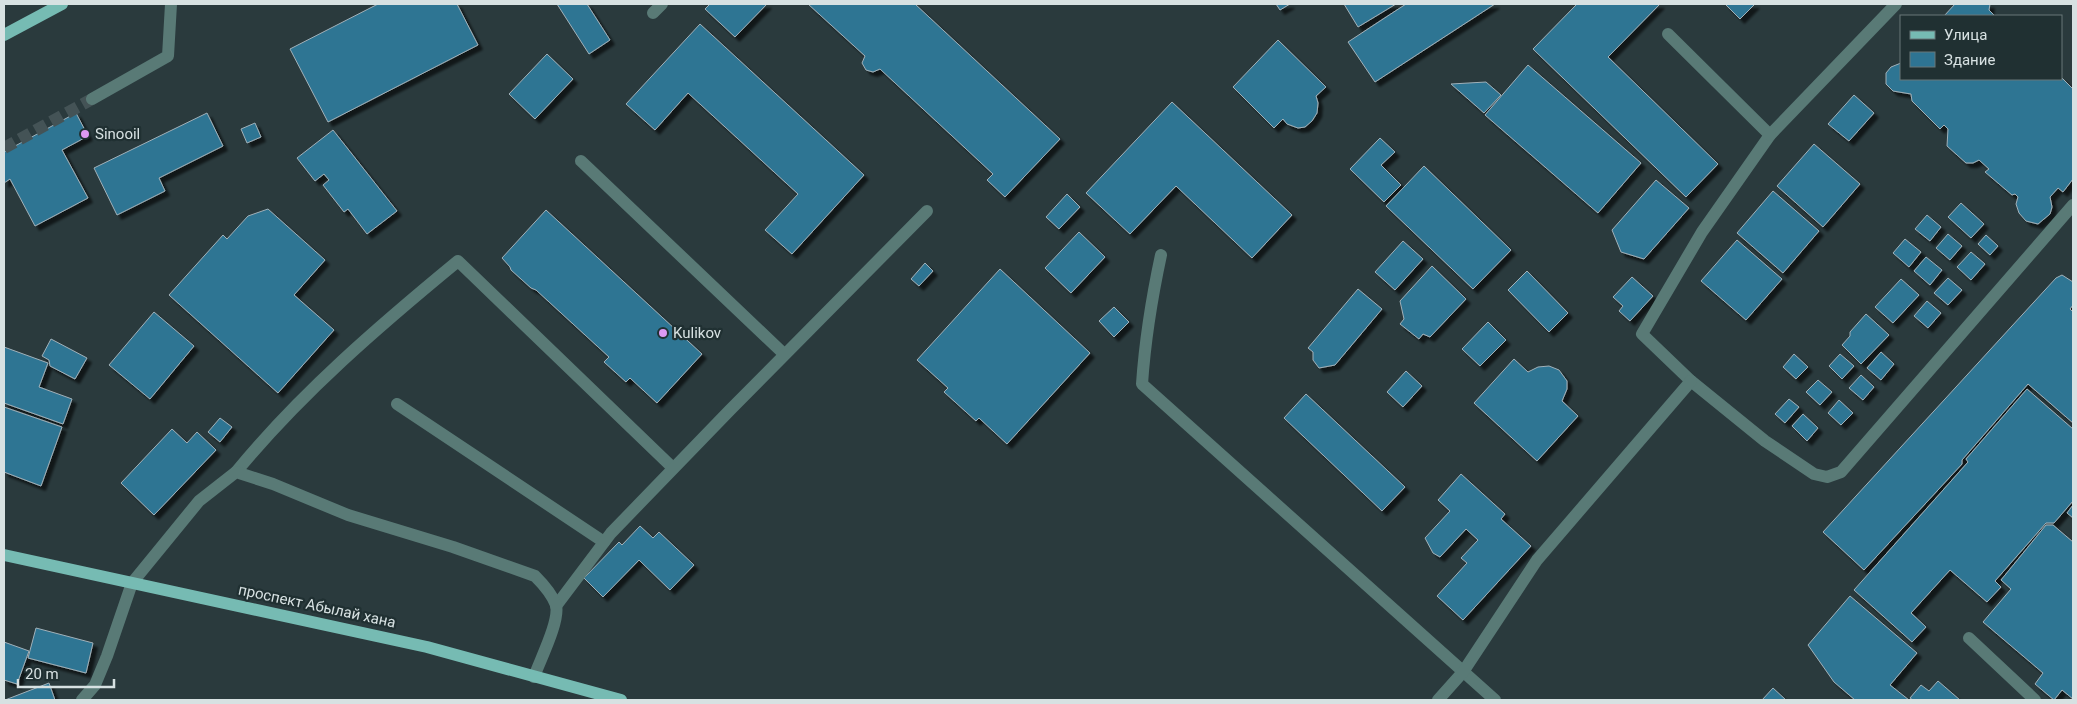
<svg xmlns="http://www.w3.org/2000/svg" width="2077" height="704" viewBox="0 0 2077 704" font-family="Roboto,sans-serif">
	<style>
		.building { fill: #2e7493; stroke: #a1b1b9; filter: url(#shadow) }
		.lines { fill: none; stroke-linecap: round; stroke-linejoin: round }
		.minor-tunnel { stroke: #445356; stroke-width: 12; stroke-dasharray: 12 6; stroke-linecap: butt }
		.minor { stroke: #597a76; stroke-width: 12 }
		.major { stroke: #76bbb3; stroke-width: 12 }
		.poi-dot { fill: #dd99f3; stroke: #203032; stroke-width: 2 }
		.labels { text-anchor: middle; stroke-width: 4.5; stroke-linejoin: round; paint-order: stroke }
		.poi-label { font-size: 15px; fill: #d7e1e2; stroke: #203032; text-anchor: start }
		.street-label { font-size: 15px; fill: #d7e1e2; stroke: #203032 }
	</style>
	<defs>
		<filter id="shadow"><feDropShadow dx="4.5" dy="4.5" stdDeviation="1" flood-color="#0009"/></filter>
	</defs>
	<rect width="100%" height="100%" fill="#2a3a3d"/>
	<!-- building -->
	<g class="building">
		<polygon points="378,4 457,4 478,45 328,122 290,49"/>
		<polygon points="557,4 587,4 610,40 589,54"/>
		<polygon points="710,4 767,4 735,37 705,9"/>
		<polygon points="808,4 915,4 1060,139 1005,197 987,180 993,174 880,69 873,72 866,70 862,63 865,56"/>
		<polygon points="1276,4 1290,4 1280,10"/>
		<polygon points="1344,4 1396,4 1358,27"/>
		<polygon points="1406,4 1495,4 1375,82 1348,42"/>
		<polygon points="1577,4 1660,4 1608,57 1718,164 1686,197 1533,49"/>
		<polygon points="1725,4 1755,4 1740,19"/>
		<polygon points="1955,4 1990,4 1989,10 1995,16 1944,16"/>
		<polygon points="700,24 864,175 792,254 765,230 798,194 688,93 655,130 626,104"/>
		<polygon points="1278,40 1326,87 1316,96 1318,103 1317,113 1312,121 1305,127 1298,128 1287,124 1283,119 1274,128 1233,87"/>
		<polygon points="547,54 573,79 535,119 509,94"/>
		<polygon points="1901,63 1901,79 2061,79 2061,77 2073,89 2073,179 2063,192 2058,188 2050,197 2052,207 2050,214 2038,224 2026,221 2019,213 2016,204 2018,197 2015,194 2012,195 1985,172 1989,169 1979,160 1973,163 1966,163 1947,146 1948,129 1944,125 1940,129 1912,101 1911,94 1893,91 1886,84 1886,73 1891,67"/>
		<polygon points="1528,65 1641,163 1598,213 1485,115"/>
		<polygon points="1486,82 1501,95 1484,113 1451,84"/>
		<polygon points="1854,95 1874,113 1849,141 1828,124"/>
		<polygon points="1172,102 1292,215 1252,258 1176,186 1130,234 1086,193"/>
		<polygon points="76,113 88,136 62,150 88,198 35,226 10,179 4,183 4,152"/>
		<polygon points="207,113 223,146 159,178 165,191 117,215 94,168"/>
		<polygon points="255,123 261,137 247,143 241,129"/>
		<polygon points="333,130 397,211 367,234 348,209 344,212 323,185 329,180 324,174 315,181 297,158"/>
		<polygon points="1380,138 1395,152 1381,165 1401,185 1384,202 1350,169"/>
		<polygon points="1814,144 1860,184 1823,227 1777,186"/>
		<polygon points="1424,166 1511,250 1473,289 1386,206"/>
		<polygon points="1656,180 1689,208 1644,259 1621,252 1612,230"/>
		<polygon points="1773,191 1819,231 1783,273 1737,233"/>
		<polygon points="1067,194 1080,207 1059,229 1046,217"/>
		<polygon points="1961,203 1984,224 1971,238 1948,217"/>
		<polygon points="268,209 325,260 294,295 334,330 278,393 169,295 223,235 227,239 248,216"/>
		<polygon points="546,210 702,354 657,403 630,378 626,382 604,362 609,357 536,290 531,288 511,270 510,267 502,258"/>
		<polygon points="1927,215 1941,227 1930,241 1915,229"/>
		<polygon points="1079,232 1105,257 1071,293 1045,268"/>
		<polygon points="1948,234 1962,246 1950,260 1936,248"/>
		<polygon points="1986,235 1998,246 1990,255 1978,244"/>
		<polygon points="1905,239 1921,252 1909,267 1893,253"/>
		<polygon points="1737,240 1782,279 1746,320 1701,281"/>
		<polygon points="1403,241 1423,259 1395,290 1375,272"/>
		<polygon points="1971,252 1985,264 1971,280 1957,267"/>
		<polygon points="1926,257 1942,270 1930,285 1914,271"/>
		<polygon points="925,263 933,271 919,286 911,279"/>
		<polygon points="1432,266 1466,299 1430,337 1423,334 1419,339 1400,324 1404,319 1400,301"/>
		<polygon points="1000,269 1090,353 1007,444 979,418 976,421 944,392 948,388 917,360"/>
		<polygon points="1527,271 1568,313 1549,332 1508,290"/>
		<polygon points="2062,275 2073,282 2073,305 2070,309 2073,312 2073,423 2028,384 1962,460 1962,464 1864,570 1823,532 2056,278"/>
		<polygon points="1632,277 1653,296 1630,321 1619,311 1623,306 1613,297"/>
		<polygon points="1948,278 1962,290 1948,305 1934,293"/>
		<polygon points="1901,279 1919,295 1893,323 1875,307"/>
		<polygon points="1358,289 1382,309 1335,365 1319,368 1313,360 1313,352 1308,348"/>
		<polygon points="1927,301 1941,313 1928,328 1914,316"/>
		<polygon points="1114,307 1129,322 1114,337 1099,321"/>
		<polygon points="154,312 194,346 150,399 109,365"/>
		<polygon points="1866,314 1889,335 1861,364 1842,345 1850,336 1850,332"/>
		<polygon points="1488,322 1506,340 1480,366 1462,349"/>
		<polygon points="51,339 87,358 75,379 50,366 49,360 42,356"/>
		<polygon points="4,347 48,363 39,387 72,399 63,424 4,403"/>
		<polygon points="1881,352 1894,364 1881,380 1867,368"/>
		<polygon points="1794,354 1808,367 1796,379 1783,367"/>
		<polygon points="1840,354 1854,366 1842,379 1829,366"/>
		<polygon points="1514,359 1528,372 1538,367 1549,366 1559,370 1567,381 1567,389 1562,401 1578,416 1537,461 1474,403"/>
		<polygon points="1406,371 1422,386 1403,407 1387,392"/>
		<polygon points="1861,375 1874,387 1863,400 1849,388"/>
		<polygon points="1818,380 1832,392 1820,405 1806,392"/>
		<polygon points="2027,389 2073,429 2073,501 2054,523 2046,523 1995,581 2001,587 1987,602 1950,570 1911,613 1926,627 1912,642 1854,590 1968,462 1966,459"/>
		<polygon points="1306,394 1405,487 1382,511 1284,418"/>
		<polygon points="1789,399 1799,407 1785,423 1775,414"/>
		<polygon points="1839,400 1853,413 1841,425 1828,413"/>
		<polygon points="4,407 62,427 41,486 4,472"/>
		<polygon points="1803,414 1818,428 1807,441 1792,426"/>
		<polygon points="220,418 232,427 220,442 208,432"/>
		<polygon points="172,429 187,443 197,432 216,450 154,515 121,483"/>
		<polygon points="1461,474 1505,514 1501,519 1531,546 1463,620 1437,596 1467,563 1461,558 1478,540 1466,529 1440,557 1433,553 1425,538 1450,511 1438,500"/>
		<polygon points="2073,505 2073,518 2067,513"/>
		<polygon points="2046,525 2053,525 2073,542 2073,699 2062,690 2054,700 2035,684 2043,673 1983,622 2011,589 2001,580"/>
		<polygon points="640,526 653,538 659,532 694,565 670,590 639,560 603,597 584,578 619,542 622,545"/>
		<polygon points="1850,596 1917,653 1890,685 1909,700 1855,700 1834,682 1808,645"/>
		<polygon points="36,628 93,643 86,673 28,658"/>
		<polygon points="4,642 29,651 17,684 4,680"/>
		<polygon points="1938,681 1960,700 1913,700 1910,698 1921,685 1929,691"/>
		<polygon points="49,683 55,700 4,700 4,698 5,700"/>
		<polygon points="1773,688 1786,700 1762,700"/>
	</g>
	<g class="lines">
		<!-- minor-tunnel -->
		<polyline class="minor-tunnel" points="4,148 92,99"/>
		<!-- minor -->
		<g class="minor">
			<polyline points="1896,4 1770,135 1702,232 1642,334 1691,381 1765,441 1814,474 1827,477 1841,472 2073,205"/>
			<polyline points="653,13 662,4"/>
			<polyline points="1668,34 1770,135"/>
			<polyline points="92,99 168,56 171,4"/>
			<polyline points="581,161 784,354"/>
			<path d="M1161,255C1152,297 1145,340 1142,384L1495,700"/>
			<polyline points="397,404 604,542"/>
			<path d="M236,472C301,393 379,326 458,261L673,468"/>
			<polyline points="556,606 611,533 730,410 927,211"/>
			<polyline points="1969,638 2035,700"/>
			<path d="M82,700L95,685L107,656L132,583L199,501L236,472L273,484L348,515L453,547L535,576C543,584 552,594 556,605C560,621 540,660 534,677"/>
			<polyline points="1438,700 1463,672 1537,560 1691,381"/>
		</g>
		<!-- major -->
		<g class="major">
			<polyline points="4,35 62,4"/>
			<polyline points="4,555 427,647 621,700"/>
		</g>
	</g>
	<!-- markers -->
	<g class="poi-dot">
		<circle cx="85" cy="134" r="5"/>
		<circle cx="663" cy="333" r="5"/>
	</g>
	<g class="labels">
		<!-- poi labels -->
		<g class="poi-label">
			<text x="95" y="139">Sinooil</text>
			<text x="673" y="338">Kulikov</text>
		</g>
		<!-- street labels -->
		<g class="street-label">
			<text transform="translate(317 606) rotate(12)" y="5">проспект Абылай хана</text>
		</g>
	</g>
	<!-- border -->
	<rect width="2077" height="704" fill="none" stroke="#d7e1e2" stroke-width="10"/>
	<!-- legend -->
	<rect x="1900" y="15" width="162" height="65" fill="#203032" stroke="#697778"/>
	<rect x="1910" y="31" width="25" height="8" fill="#76bbb3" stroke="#697778"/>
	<text x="1944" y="40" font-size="15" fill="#d7e1e2">Улица</text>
	<rect x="1910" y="52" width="25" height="15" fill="#2e7493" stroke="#697778"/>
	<text x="1944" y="65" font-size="15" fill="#d7e1e2">Здание</text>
	<!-- scale -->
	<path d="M18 679v8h96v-8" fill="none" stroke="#d7e1e2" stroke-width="2.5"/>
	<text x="25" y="679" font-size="15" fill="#d7e1e2" stroke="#203032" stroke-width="4" paint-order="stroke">20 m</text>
</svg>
